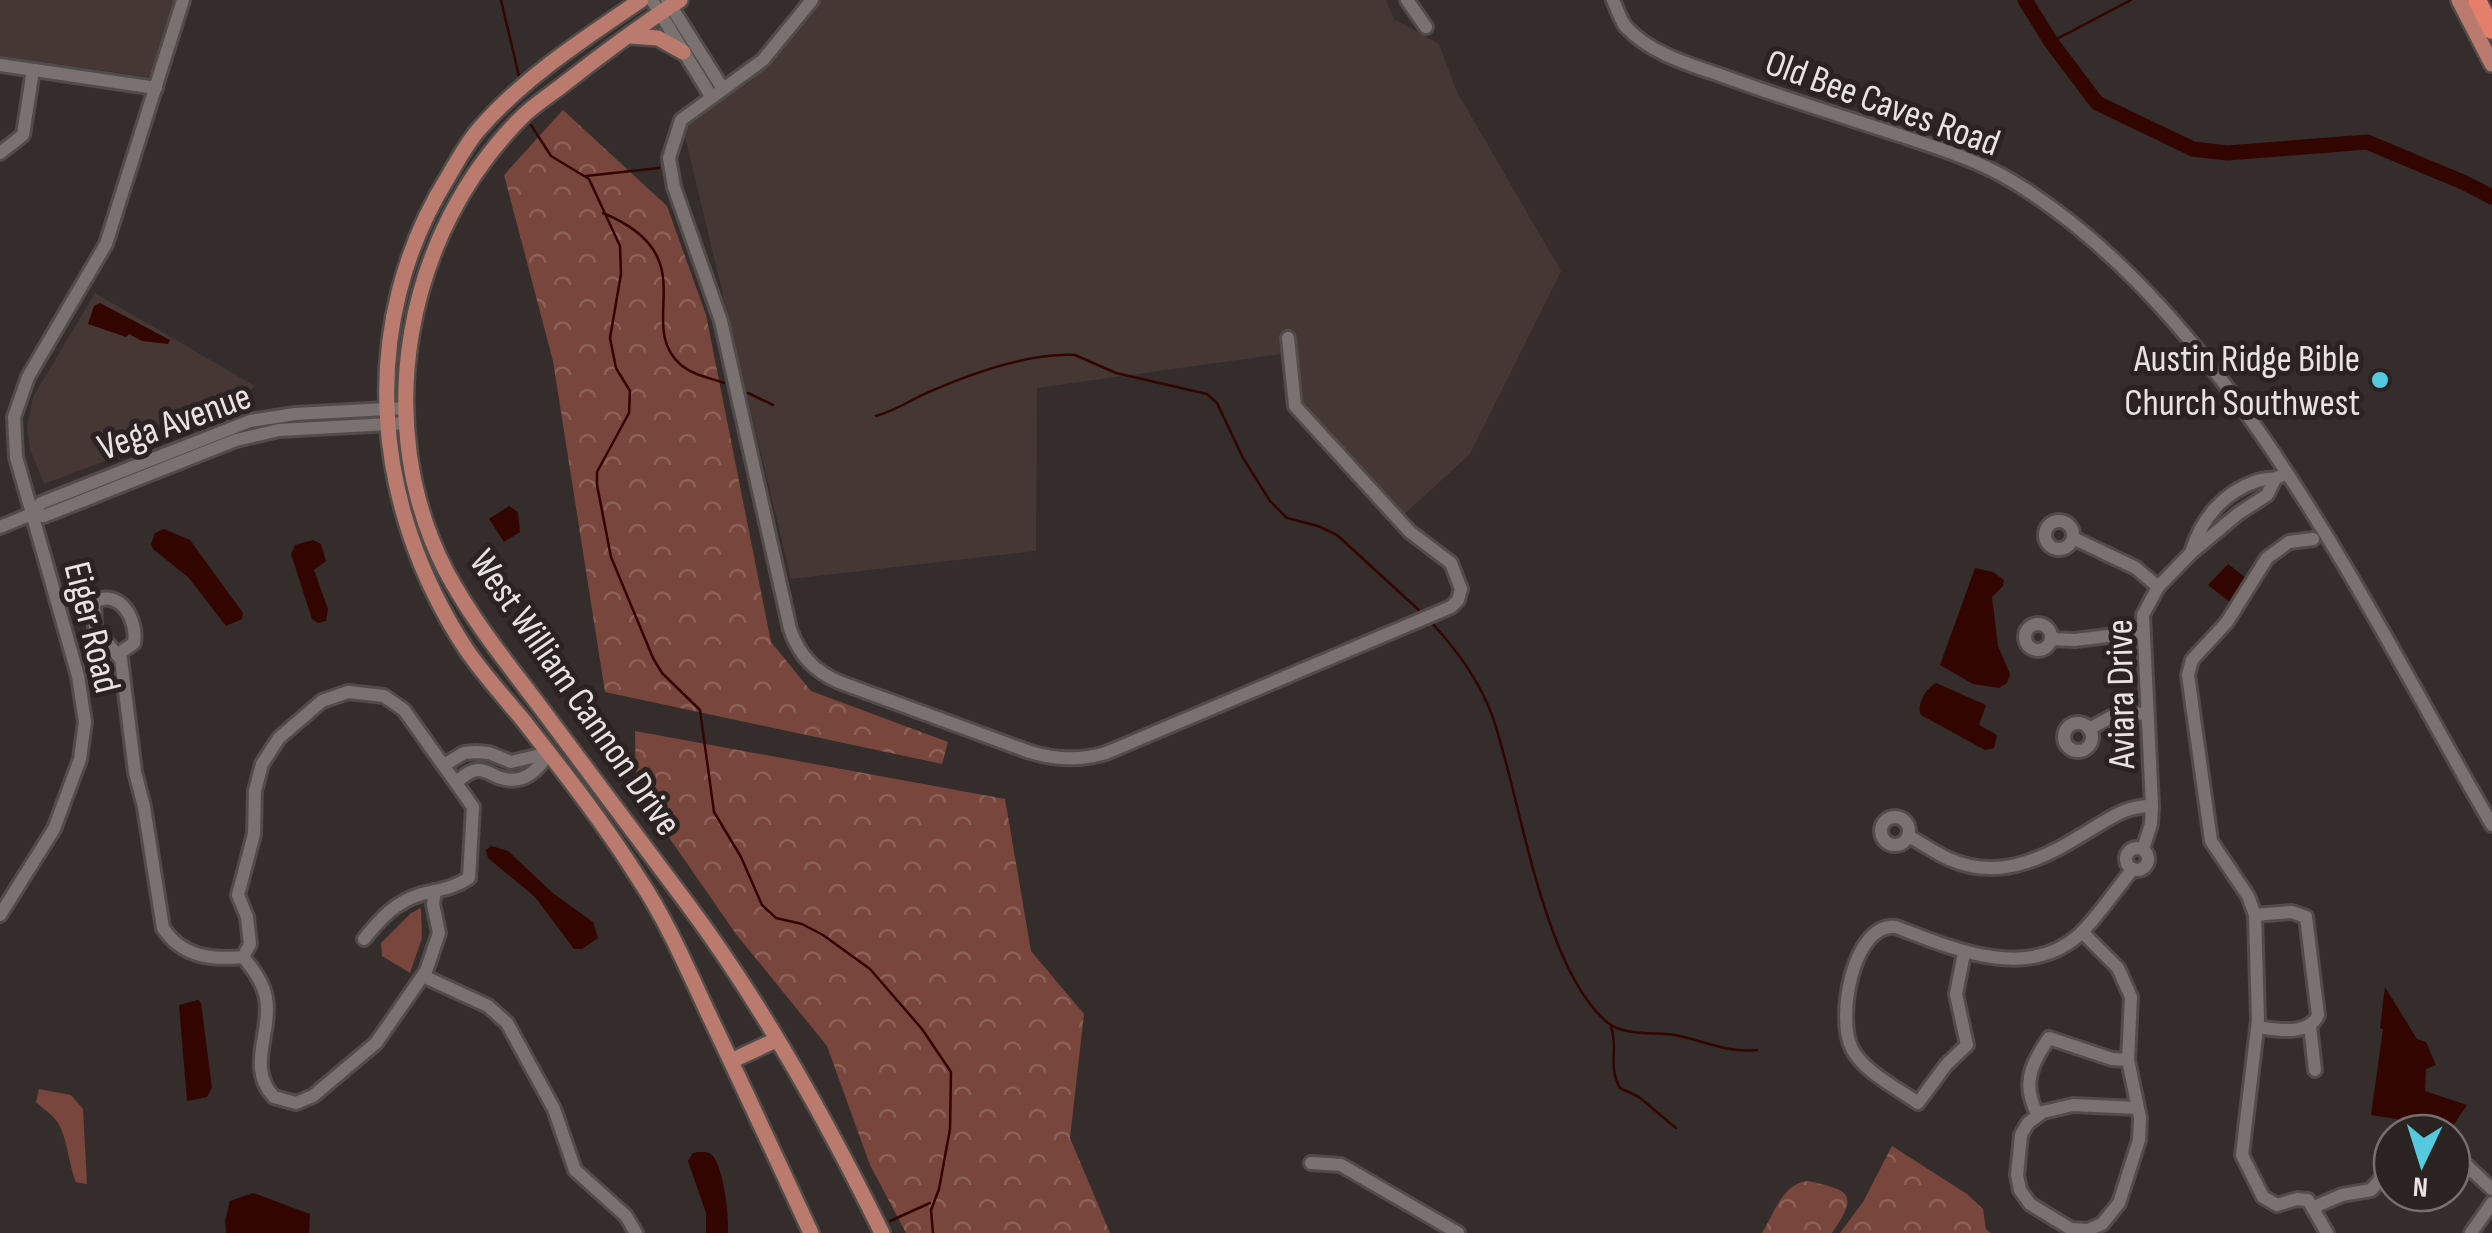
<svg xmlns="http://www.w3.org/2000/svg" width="2492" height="1233" viewBox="0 0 2492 1233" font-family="'Sofia Sans Condensed',sans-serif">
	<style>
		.built { fill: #443734 }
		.forest { fill: url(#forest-crowns) }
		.green { fill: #78463c }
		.water { fill: #330501 }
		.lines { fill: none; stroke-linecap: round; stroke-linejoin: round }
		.stream { stroke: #330501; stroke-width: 2.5 }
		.river { stroke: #330501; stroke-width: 15 }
		.minor-casing { stroke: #514b4a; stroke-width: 18 }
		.major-casing { stroke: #514b4a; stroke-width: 20 }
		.highway-casing { stroke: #514b4a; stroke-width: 22 }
		.minor { stroke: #7a7270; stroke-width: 12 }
		.major { stroke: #ba7a6d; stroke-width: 15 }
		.highway { stroke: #e57f6b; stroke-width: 18 }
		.poi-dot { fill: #55cadf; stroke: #2a2321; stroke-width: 4 }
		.labels { text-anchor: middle; stroke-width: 10; stroke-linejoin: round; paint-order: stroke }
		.street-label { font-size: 38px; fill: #e9e4e3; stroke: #2a2321 }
		.poi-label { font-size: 38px; fill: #e9e4e3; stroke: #2a2321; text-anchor: end }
	</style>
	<defs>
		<pattern id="forest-crowns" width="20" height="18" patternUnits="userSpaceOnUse" patternTransform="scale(2.5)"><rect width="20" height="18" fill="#78463c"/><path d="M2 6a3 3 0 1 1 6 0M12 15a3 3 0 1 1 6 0" fill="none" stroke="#8b6158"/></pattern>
	</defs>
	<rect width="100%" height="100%" fill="#342d2b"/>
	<!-- built -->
	<g class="built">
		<polygon points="0,0 176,0 152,75 147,77 0,56"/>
		<polygon points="807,0 1386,0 1394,19 1439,44 1456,90 1561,271 1470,454 1398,520 1294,402 1288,353 1037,388 1036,551 791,579 681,120 750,70"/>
		<polygon points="95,293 255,386 216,419 44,484 30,449 27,426 33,397"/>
	</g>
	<!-- forest -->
	<g class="forest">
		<polygon points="563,110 667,206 706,315 771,642 811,691 948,742 942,764 605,692 553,361 504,175"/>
		<polygon points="635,731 1005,799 1031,951 1084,1014 1070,1138 1110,1233 906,1233 870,1165 827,1046 736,934 636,790"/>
		<polygon points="1892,1146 1967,1194 1983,1209 1986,1229 1991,1233 1840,1233 1863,1202"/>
		<path d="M1808,1181C1849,1190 1860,1193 1832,1233H1762C1774,1213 1783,1183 1808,1181Z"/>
	</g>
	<!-- green -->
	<g class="green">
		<polygon points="421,908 422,938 410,973 382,956 381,943 411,913"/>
		<path d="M39,1089L71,1095L83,1109L87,1184L76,1182C68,1163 67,1132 55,1119C50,1113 42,1108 36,1102Z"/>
	</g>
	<!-- water -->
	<g class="water">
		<polygon points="100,303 170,340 168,344 142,341 129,334 126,337 88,324 94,306"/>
		<polygon points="509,506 518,512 520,532 504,542 489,519"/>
		<polygon points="164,529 190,540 243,613 242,619 226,626 188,577 153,549 151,544 155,533"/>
		<polygon points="313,540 321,544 326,561 314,570 328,609 326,621 318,623 312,619 291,554 295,545"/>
		<polygon points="2228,564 2246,578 2231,603 2208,585"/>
		<polygon points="1975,568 1993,572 2004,580 2003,586 1992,597 1998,646 2010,674 2007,683 1999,688 1973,684 1940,665"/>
		<path d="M1936,683L1986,705L1979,725L1997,735L1994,748L1985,750L1921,715C1916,705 1926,688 1936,683Z"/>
		<polygon points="491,846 508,851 554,894 593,922 598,938 582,949 574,949 535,897 488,858 486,850"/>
		<polygon points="2385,987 2417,1039 2426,1042 2436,1065 2426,1069 2425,1091 2467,1105 2448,1133 2419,1133 2403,1120 2371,1115 2383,1029 2380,1028"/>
		<polygon points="198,1000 201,1003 212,1088 207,1097 187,1101 179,1005"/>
		<path d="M698,1152C705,1152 709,1151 714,1157C724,1173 729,1215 728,1233H706V1213L688,1161L693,1153Z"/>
		<polygon points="253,1193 310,1214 309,1233 226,1233 225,1221 230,1201"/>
	</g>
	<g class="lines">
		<!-- stream -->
		<g class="stream">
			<polyline points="501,0 519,76"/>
			<polyline points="2051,42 2131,0"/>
			<polyline points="531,125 551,156 589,179 620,246 621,274 610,338 616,368 630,391 629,413 597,472 597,485 611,557 653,658 662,673 700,710 714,812 741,857 762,905 776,918 802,924 823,935 870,969 922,1029 951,1072 950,1129 939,1189 931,1210 933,1233"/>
			<polyline points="586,176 659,168"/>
			<path d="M603,213C709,257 633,323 681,365C693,375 710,378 724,383"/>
			<polyline points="748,393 773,405"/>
			<path d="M876,416C893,411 905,404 920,396C966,375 1025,353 1075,355L1116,373L1207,394L1217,403L1243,458L1270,501L1287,518L1318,526L1337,535L1422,613"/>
			<path d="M1431,622C1457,650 1480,681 1493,718C1521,799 1542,968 1608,1023C1624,1036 1656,1032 1675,1035C1706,1041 1724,1053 1757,1050"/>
			<path d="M1611,1027C1619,1049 1607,1064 1620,1088L1639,1097L1676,1128"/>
			<polyline points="890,1221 930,1203"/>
		</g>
		<!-- river -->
		<polyline class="river" points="2025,0 2051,42 2097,103 2193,149 2227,153 2367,142 2465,183 2492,197"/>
		<defs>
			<g id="minor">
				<polyline points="652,0 711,96"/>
				<polyline points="667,0 723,89"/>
				<path d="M812,0L763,60L681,120L669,158L674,187L721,321L790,629C799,655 814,671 839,682L1030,752C1056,760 1080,761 1106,753L1451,607L1458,600L1461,589L1451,563L1410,532L1295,406L1288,338"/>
				<polyline points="1407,0 1426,27"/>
				<path d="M1613,0C1617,8 1620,20 1626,27C1650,53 1688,64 1720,75C1777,96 1835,114 1893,133C1932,146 1976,159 2012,181C2228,311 2368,613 2492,825"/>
				<polyline points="0,65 156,88"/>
				<polyline points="0,153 23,135 33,70"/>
				<polyline points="32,514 41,503 250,421 295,414 406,408"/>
				<circle cx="2059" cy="535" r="14"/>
				<polyline points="0,527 32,514 44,516 236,440 279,430 407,423"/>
				<polyline points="2073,538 2136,568 2158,587"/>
				<polyline points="2313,539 2289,542 2267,558 2227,622 2192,660 2188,675 2211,841 2248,896 2255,915 2258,1020 2242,1155 2263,1197 2277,1205 2297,1199 2308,1200 2327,1233"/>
				<path d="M2192,550C2202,518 2224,492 2257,481C2266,478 2273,480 2281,476"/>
				<circle cx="2038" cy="637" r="13"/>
				<polyline points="2051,639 2075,640 2141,632"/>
				<path d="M117,655L134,643C138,620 120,588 94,602L95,629L121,659L135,772L144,807L163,928C182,957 211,960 243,957L250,944L247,917L238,895L254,834L255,791L262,764L279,738L322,701L348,692L384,696L404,710L473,807L469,878C454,888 438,890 422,894C395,902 381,918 364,939"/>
				<circle cx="2078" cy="737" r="14"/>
				<polyline points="2089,729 2113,716 2147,713"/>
				<polyline points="444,765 464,753 475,752 489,753 511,762 549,753"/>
				<path d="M456,782C462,778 470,770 478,770C486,769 493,776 501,778C524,785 538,770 549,753"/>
				<circle cx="1895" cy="831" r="14"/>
				<path d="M1908,836C1922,843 1935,853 1949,859C2003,883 2050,855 2095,827C2115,815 2128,806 2152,806"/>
				<circle cx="2137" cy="859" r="11"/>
				<polyline points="2143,849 2151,824 2152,806 2143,615 2158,587 2191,553 2239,513 2267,495 2275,479"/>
				<polyline points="0,915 54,829 80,759 85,722 78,676 16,457 14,417 28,377 106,244 183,0"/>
				<path d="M2255,915L2292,912L2306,917L2318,1015C2309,1036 2277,1030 2258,1027"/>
				<polyline points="2082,932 2118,968 2131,997 2128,1060 2140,1118 2139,1140 2119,1203 2102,1224 2088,1230 2071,1229 2030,1204 2020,1190 2017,1175 2021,1135 2028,1123 2043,1112 2073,1105 2137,1108"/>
				<path d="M1964,953L1956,994L1967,1045L1946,1065L1918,1103C1897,1088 1864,1072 1852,1049C1836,1018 1853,922 1896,927C1952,948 2026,982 2079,935C2099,916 2115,890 2133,869"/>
				<path d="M243,957C253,969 263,982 266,998C272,1033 246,1068 274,1097L296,1103L313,1096L376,1043L426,971L439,933L433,904L435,891"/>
				<polyline points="423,976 488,1006 507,1023 554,1109 575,1170 626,1216 636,1233"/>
				<polyline points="2310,1026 2315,1070"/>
				<path d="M2038,1115C2021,1085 2031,1064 2049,1038L2112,1059L2128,1060"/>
				<polyline points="2452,1152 2492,1189"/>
				<polyline points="1311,1163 1341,1165 1458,1233"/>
				<polyline points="2397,1193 2400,1195"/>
				<polyline points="2314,1207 2342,1195 2371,1190 2392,1166"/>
				<polyline points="2471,1233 2492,1203"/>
			</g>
			<g id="major">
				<path d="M641,0C585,38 526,76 481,127C468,141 458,160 448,177C356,325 372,506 466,649C483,674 504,697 523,720C563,771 604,823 639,879C667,921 687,968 708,1013C743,1086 777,1160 811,1233"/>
				<path d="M680,0C640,26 601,55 564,84C550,95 534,105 522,117C405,233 370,424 446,571C472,620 508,664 541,708C589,773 638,837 686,902C762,1004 826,1119 882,1233"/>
				<polyline points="2459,0 2492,64"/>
				<polyline points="630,36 658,38 683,52"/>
				<polyline points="731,1061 776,1040"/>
			</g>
			<polyline id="highway" points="2477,0 2492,30"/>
		</defs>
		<!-- minor casing -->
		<use href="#minor" class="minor-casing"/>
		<!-- major casing -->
		<use href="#major" class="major-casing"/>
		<!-- highway casing -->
		<use href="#highway" class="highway-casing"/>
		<!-- minor -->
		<use href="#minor" class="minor"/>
		<!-- major -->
		<use href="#major" class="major"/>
		<!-- highway -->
		<use href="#highway" class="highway"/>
	</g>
	<!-- markers -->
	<circle class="poi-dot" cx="2380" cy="380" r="10"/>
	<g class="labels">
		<!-- street labels -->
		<g class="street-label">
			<text transform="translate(1883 102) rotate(20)" y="13">Old Bee Caves Road</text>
			<text transform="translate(174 421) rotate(-20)" y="13">Vega Avenue</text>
			<text transform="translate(93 627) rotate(76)" y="13">Eiger Road</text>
			<text transform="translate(576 692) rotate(55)" y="13">West William Cannon Drive</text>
			<text transform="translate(2120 694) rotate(-91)" y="13">Aviara Drive</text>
		</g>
		<!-- poi labels -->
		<g class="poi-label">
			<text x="2360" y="371">Austin Ridge Bible<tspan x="2360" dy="44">Church Southwest</tspan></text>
		</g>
	</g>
	<!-- north arrow -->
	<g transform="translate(2422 1163) rotate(184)"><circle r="48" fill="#2a2321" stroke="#76706f" stroke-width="2.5"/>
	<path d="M0-8L18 38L0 25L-18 38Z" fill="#55cadf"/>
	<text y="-15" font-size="28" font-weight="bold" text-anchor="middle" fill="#e9e4e3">N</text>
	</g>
</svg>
